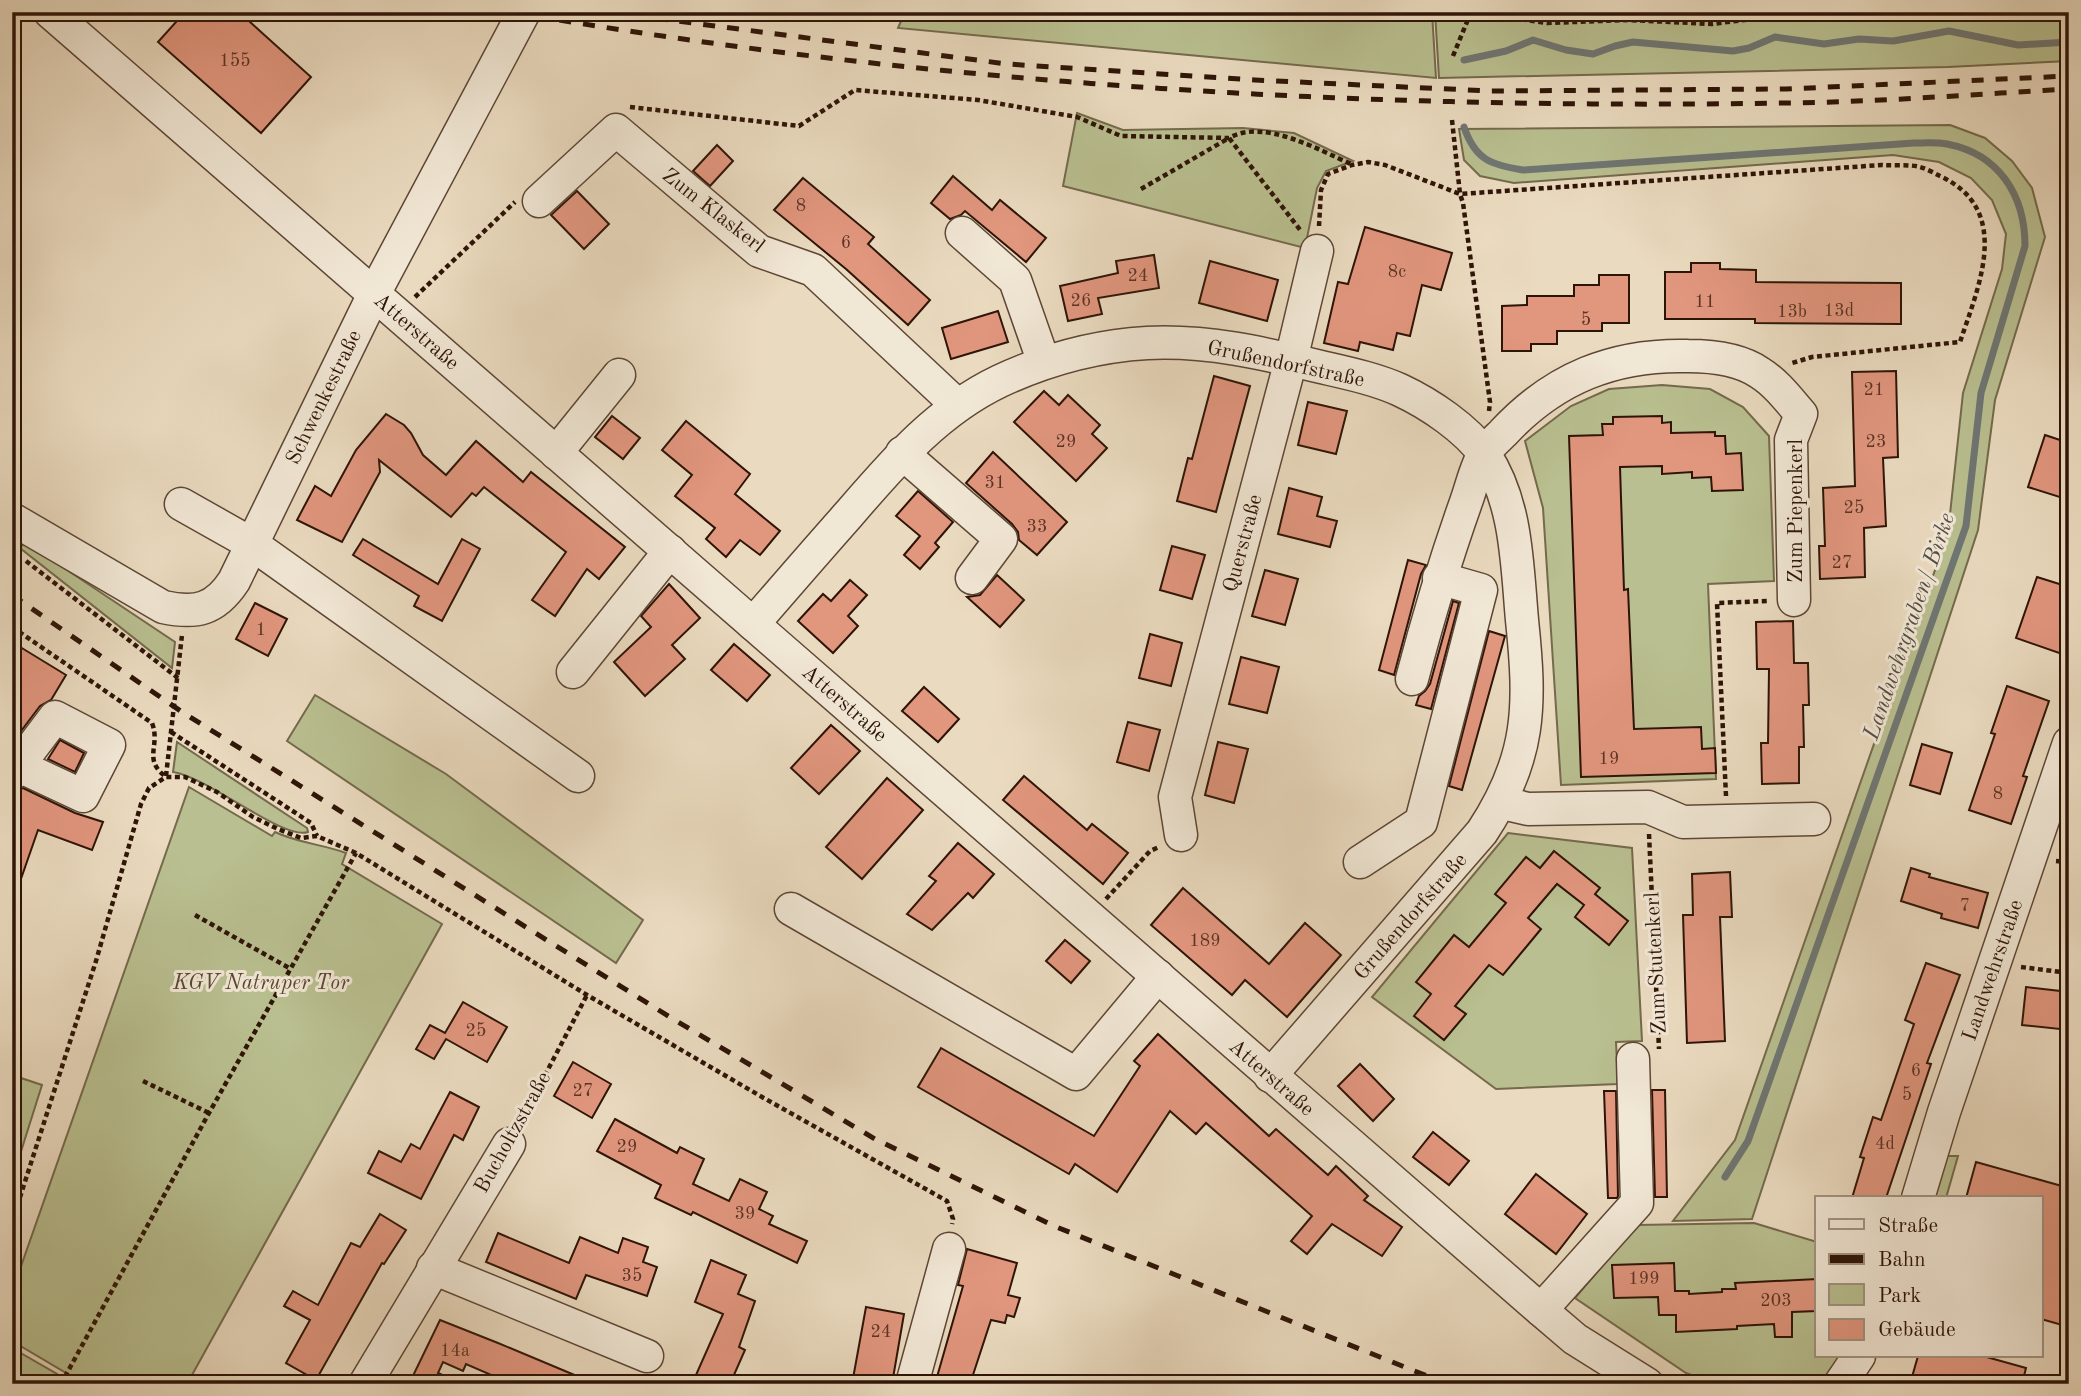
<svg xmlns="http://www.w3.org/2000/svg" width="2081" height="1396" viewBox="0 0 2081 1396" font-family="'Old Standard TT',serif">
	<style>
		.green { fill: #b9bf90; stroke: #746a4c; stroke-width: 2 }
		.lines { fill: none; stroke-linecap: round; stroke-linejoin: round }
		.stream { stroke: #6f7673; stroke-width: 7 }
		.building { fill: #e1967e; stroke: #2e1407; stroke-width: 2 }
		.minor-casing { stroke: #5d4635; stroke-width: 35 }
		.path { stroke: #2e1407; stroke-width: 4.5; stroke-dasharray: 5 3.5; stroke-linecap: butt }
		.minor { stroke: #f1e7d5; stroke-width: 32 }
		.rail { stroke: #2e1407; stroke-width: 5; stroke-dasharray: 12 12; stroke-linecap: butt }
		.labels { text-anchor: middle; stroke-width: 6; stroke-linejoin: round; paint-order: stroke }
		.number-label { font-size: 18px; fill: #5b3425 }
		.street-label { font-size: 21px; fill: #2e1407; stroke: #f1e7d5 }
		.park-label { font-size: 21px; font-style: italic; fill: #584730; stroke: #f1e7d5 }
		.water-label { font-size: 23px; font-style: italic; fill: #544d46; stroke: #f1e7d5 }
	</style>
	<rect width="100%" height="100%" fill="#eadabf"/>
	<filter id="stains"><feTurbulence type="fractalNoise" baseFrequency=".00286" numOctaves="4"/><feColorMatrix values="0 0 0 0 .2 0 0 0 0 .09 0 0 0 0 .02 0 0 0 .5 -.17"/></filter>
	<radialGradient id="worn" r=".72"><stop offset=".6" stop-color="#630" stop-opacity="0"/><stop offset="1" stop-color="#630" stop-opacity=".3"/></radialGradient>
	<!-- green -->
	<g class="green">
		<polygon points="905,12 1432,12 1436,78 898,28"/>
		<polygon points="1435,12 2069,12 2069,61 1948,67 1439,78"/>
		<polygon points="1077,113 1123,130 1243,128 1294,133 1353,161 1326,171 1317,188 1305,248 1063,186"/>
		<polygon points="1950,125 1985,138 2012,161 2032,188 2045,237 1995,400 1978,530 1752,1219 1673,1221 1735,1140 1948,533 1963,393 2002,269 2006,234 1992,200 1971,178 1939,162 1893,155 1514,183 1480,176 1464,160 1459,129"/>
		<polygon points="1662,385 1710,389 1743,407 1769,436 1774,581 1708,584 1716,779 1561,785 1543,508 1525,441 1571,406 1609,389"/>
		<polygon points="25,542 175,642 172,668 20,548"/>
		<polygon points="315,695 446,774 643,920 616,963 287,741"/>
		<path d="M177,742L307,828L308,832C284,841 208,777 173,772Z"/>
		<path d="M189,787L272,836L275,832C298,843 321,844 346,853L342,864L442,924L187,1384H67L71,1376L12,1341V1292Z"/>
		<polygon points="1508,833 1632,848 1642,1041 1616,1042 1618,1084 1496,1089 1372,997"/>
		<polygon points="12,1075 42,1085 12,1180"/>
		<polygon points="1942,1156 1958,1156 1946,1198 1930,1198"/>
		<polygon points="1754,1223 1817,1242 1817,1356 1840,1356 1822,1384 1715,1384 1686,1373 1575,1298 1637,1225"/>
		<polygon points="12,1348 57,1374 52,1384 12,1384"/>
	</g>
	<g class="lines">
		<!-- stream -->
		<g class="stream">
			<polyline points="1464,60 1506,51 1533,40 1566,50 1593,54 1615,46 1633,42 1733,51 1749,48 1775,37 1824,44 1859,39 1893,41 1949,31 2018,45 2069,42"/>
			<path d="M1464,127C1475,159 1490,165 1523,170L1914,143C1924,143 1936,142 1947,144C1999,154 2025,195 2025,246L1981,393L1966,526L1748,1141L1725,1177"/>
		</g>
	</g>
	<!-- building -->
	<g class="building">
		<polygon points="185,12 239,12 311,77 261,133 158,42"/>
		<polygon points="717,145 733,161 710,186 693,171"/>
		<polygon points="953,176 992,210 1000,200 1046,238 1026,262 965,211 961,215 950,219 931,203"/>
		<polygon points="803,178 874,237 868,244 930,300 908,325 846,269 774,210"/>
		<polygon points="577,191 609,224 584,249 551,215"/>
		<polygon points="1365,227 1452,253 1441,290 1422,285 1410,336 1397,333 1393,350 1360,342 1358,351 1324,343 1338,282 1348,284"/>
		<polygon points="1154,255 1159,288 1098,298 1102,314 1068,321 1060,286 1118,273 1116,261"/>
		<polygon points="1210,261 1278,280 1267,321 1199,303"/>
		<polygon points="1691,263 1720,263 1720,269 1756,270 1756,282 1901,283 1901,324 1755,323 1755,319 1665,319 1665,272 1691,272"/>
		<polygon points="1599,275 1629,275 1629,323 1602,323 1602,331 1557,331 1557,344 1531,344 1531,351 1502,351 1502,306 1527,305 1527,296 1574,296 1574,285 1599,285"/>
		<polygon points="998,311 1008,342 951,359 942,328"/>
		<polygon points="1896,371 1898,457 1883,458 1886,526 1864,528 1865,577 1820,579 1819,546 1825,546 1823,488 1855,486 1852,372"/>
		<polygon points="1214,376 1250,386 1216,512 1177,501 1188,458 1192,459"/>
		<polygon points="1044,391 1059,405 1068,395 1100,425 1092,434 1107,448 1076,481 1014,422"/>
		<polygon points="1308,402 1347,411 1336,454 1298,445"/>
		<polygon points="386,414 404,425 411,433 423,455 446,475 476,441 523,482 531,472 625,547 599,579 587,569 555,616 532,600 566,552 484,487 476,496 472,493 451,517 379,460 380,472 342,542 297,520 315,486 331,496 356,450"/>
		<polygon points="612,416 640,438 623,459 595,437"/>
		<polygon points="1662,416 1662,423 1671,422 1671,433 1715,432 1715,436 1725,436 1726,454 1741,453 1743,490 1712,491 1711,477 1692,478 1692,472 1662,474 1662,466 1620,467 1624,590 1628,589 1634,729 1701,727 1702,749 1715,748 1716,773 1581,777 1569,436 1603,435 1602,424 1613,424 1613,417"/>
		<polygon points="686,421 750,474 735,494 780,531 760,555 740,540 726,557 706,539 715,528 675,496 692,475 662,450"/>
		<polygon points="2045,435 2069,443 2069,500 2028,487"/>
		<polygon points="993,452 1067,522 1037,555 1019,540 1018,532 1012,524 966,483"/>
		<polygon points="1289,488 1322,497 1317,516 1337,521 1330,547 1278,534"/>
		<polygon points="918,491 953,522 935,543 939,547 920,569 904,555 920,536 896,516"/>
		<polygon points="363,539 438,584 462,539 480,549 442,621 414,606 419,596 353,555"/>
		<polygon points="1172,546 1205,555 1192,599 1160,590"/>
		<polygon points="1408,560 1426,565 1421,574 1394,675 1379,670"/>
		<polygon points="1265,570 1298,579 1285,625 1252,616"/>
		<polygon points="997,575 1024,600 1000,627 967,597 980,595"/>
		<polygon points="2037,577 2069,587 2069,644 2065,655 2016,638"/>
		<polygon points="850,580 867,595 848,616 858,626 833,653 798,621 823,594 831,601"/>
		<polygon points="669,584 700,618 672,645 685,659 645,696 614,662 651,627 641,616"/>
		<polygon points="1453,601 1459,603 1431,709 1416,705 1419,696 1425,691 1430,684"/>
		<polygon points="255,603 287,619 268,656 236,639"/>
		<polygon points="1793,621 1794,663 1808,663 1809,705 1803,705 1804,747 1799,747 1799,783 1762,784 1761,743 1768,743 1769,669 1757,669 1756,622"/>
		<polygon points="1489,631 1505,636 1462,790 1449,786"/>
		<polygon points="1150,634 1182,643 1171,686 1139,678"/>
		<polygon points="12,642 66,675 51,700 40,706 12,743"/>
		<polygon points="734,644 770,675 747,701 711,670"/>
		<polygon points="1241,657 1279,667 1267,713 1229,704"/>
		<polygon points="2007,686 2049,701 2023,776 2027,777 2011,824 1969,810 1995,734 1991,733"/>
		<polygon points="924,687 959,719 938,742 902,711"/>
		<polygon points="1128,722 1160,730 1149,771 1117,762"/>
		<polygon points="831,725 860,751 819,794 791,768"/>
		<polygon points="60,740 84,753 75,772 48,759"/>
		<polygon points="1218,742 1248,749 1234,803 1205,795"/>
		<polygon points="1922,744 1952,753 1940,794 1910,785"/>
		<polygon points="1024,776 1087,830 1092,824 1128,853 1103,884 1003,800"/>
		<polygon points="887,778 923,810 862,879 826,847"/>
		<polygon points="23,788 75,813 103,822 92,850 38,830 15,896 12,896 12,792"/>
		<polygon points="958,843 994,874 973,898 968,893 932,930 907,914 936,881 929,876"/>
		<polygon points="1554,851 1600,888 1595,894 1628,921 1609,945 1575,917 1584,905 1557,884 1528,918 1541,929 1503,975 1489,965 1455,1006 1466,1014 1444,1040 1414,1016 1431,994 1416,982 1454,935 1469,947 1506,903 1495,894 1526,857 1540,868"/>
		<polygon points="1911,868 1930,874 1929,877 1988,893 1978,928 1941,918 1942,914 1901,901"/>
		<polygon points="1730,872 1732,917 1720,917 1725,1041 1687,1043 1683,915 1693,915 1692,874"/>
		<polygon points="1183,888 1269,964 1305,923 1341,955 1287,1017 1245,980 1232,995 1151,925"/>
		<polygon points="1065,940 1090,961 1071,983 1046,961"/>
		<polygon points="1926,963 1960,975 1927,1063 1931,1064 1886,1198 1852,1198 1864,1158 1860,1157 1873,1117 1881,1120 1914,1024 1905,1020"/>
		<polygon points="2026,987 2069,992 2069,1030 2022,1025"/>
		<polygon points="463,1002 507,1027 487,1062 446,1039 434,1059 416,1049 430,1025 445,1033"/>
		<polygon points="1158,1034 1269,1136 1276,1129 1328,1175 1336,1166 1368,1196 1364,1200 1402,1227 1382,1256 1332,1224 1307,1254 1291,1241 1312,1216 1206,1123 1196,1134 1170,1111 1117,1192 1075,1164 1069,1174 918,1087 941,1048 1094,1136 1140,1066 1134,1061"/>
		<polygon points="573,1062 611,1084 592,1118 554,1096"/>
		<polygon points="1360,1064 1394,1099 1373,1121 1338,1086"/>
		<polygon points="1652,1090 1665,1090 1667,1197 1655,1197"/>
		<polygon points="1604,1091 1616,1091 1618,1196 1617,1198 1608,1198"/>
		<polygon points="450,1092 479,1107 463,1140 454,1135 421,1199 368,1173 379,1151 401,1162 411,1144 420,1149"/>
		<polygon points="615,1119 677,1153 680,1147 704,1159 693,1184 729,1201 740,1179 767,1192 759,1209 773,1216 769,1224 807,1241 797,1263 693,1212 691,1215 655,1198 661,1185 597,1151"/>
		<polygon points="1433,1132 1469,1161 1449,1185 1413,1157"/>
		<polygon points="1976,1162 2069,1188 2069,1327 2041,1319 2041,1198 1966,1198"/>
		<polygon points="1536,1174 1587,1214 1556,1254 1505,1214"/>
		<polygon points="380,1214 406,1230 384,1264 382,1263 316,1380 286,1363 310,1320 284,1306 293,1291 318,1305 351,1243 360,1247"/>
		<polygon points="498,1233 569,1263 580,1237 618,1253 623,1238 648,1247 643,1262 657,1267 647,1296 586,1275 576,1299 486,1262"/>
		<polygon points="967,1249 1017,1263 1008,1295 1020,1298 1014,1317 1007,1315 1005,1323 991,1320 970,1384 935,1384 963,1286 958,1285"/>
		<polygon points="711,1260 746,1275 738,1294 755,1301 739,1347 745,1350 730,1384 692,1384 723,1314 695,1302"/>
		<polygon points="1674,1263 1675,1291 1689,1291 1689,1294 1722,1292 1722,1289 1736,1289 1735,1283 1817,1279 1817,1311 1792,1312 1792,1337 1775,1337 1774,1324 1737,1326 1737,1329 1676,1332 1676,1315 1659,1315 1658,1297 1614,1298 1612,1265"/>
		<polygon points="866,1307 904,1314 892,1384 852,1384"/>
		<polygon points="440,1320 498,1343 596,1384 502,1384 503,1380 466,1364 463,1371 443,1362 438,1373 462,1384 409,1384"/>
		<polygon points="1918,1356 1983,1356 2026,1368 2022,1384 1910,1384"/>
	</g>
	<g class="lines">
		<defs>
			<g id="minor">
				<polyline points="50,12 1541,1310 1575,1339 1647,1384"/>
				<polyline points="539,201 616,130 759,251 813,270 957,405"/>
				<polyline points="962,233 1015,280 1044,363"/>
				<polyline points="556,453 619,375"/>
				<polyline points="902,453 1001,539 972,578"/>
				<polyline points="181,504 252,544 578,776"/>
				<path d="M12,519L163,607C196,614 215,610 234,581L374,294L524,12"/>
				<path d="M753,624C785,587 817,550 849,514C894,462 937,411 1000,381C1045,360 1096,346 1147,343C1207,340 1263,353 1321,367C1347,373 1376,379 1400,390C1430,404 1467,429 1485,455C1517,503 1517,565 1522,620C1531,706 1531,758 1482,832L1270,1076"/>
				<polyline points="573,672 670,551"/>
				<path d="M1412,679C1428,618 1445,561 1466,502C1472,486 1476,465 1485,452C1490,445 1497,439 1503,433C1554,378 1614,354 1688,356C1711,356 1740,359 1760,373C1776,383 1788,399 1801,414L1791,440L1794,600"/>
				<polyline points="12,774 55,717 109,745 83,796 19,766"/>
				<polyline points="1502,803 1528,809 1648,807 1683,822 1814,819"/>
				<polyline points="1181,835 1175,797 1291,360 1317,251"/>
				<polyline points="1360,862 1421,822 1481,590 1439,578"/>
				<polyline points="791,909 1076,1074 1158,976"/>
				<polyline points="1918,1198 1944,1112 2069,743"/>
				<polyline points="433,1268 647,1356"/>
				<polyline points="1541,1310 1637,1203 1633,1059"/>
				<polyline points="365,1384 509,1144"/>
				<polyline points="912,1384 949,1249"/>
				<polyline points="1840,1384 1859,1356"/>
			</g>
		</defs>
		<!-- minor casing -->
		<use href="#minor" class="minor-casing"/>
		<!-- path -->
		<g class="path">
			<polyline points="1471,12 1547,23 1628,20 1712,24 1784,15 1875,12"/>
			<polyline points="1939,12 1985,15 2017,12"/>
			<polyline points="1453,56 1471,12"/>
			<path d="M630,107L799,126L855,90L978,100L1077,117L1121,136L1229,138C1263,118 1319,150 1351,164"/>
			<polyline points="1452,120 1460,194 1463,203 1490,402 1489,411"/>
			<polyline points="1141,189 1229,138 1301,231"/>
			<path d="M1319,226L1321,190L1328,174L1352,165L1368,162L1385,165L1460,194L1882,165C1894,166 1909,164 1920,167C1927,169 1934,173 1940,176C2013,210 1979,285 1960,342L1812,357L1789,364"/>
			<polyline points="415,297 515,202"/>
			<polyline points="26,561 178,678"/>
			<path d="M12,627L152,723C161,746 142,759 166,777"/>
			<polyline points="2065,719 2069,709"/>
			<polyline points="171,732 311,823 317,836"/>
			<polyline points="166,776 182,635"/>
			<polyline points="1726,796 1717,603 1767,601"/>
			<polyline points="1649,834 1659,1049"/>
			<polyline points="2056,861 2069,862"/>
			<polyline points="1106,899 1150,851 1159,847"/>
			<polyline points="195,915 291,969"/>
			<polyline points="2021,967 2069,973"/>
			<polyline points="143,1081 209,1113"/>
			<polyline points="521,1121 587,995"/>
			<polyline points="12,1222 96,961 141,804 149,788 166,777 185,777 217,792 253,817 278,829 301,838 317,836 356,853 587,995 762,1097 947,1201 953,1219 952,1224"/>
			<polyline points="61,1384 209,1113 356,853"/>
		</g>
		<!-- minor -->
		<use href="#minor" class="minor"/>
		<!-- rail -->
		<g class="rail">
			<path d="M512,12C932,85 1361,110 1787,103C1881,102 1975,94 2069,89"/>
			<polyline points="608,12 1007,64 1255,80 1491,91 1786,89 2069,76"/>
			<polyline points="12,595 182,712 673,1019 875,1139 1054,1226 1447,1384"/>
		</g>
	</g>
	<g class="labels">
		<!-- number labels -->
		<g class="number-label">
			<text x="235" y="66">155</text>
			<text x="801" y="211">8</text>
			<text x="846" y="248">6</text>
			<text x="1397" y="277">8c</text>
			<text x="1138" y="281">24</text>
			<text x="1081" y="306">26</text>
			<text x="1705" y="307">11</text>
			<text x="1839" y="316">13d</text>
			<text x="1792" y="317">13b</text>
			<text x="1586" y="325">5</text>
			<text x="1874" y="395">21</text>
			<text x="1066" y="447">29</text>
			<text x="1876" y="447">23</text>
			<text x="995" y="488">31</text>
			<text x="1854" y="513">25</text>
			<text x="1037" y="532">33</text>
			<text x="1842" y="568">27</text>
			<text x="261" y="635">1</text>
			<text x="1609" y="764">19</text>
			<text x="1998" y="799">8</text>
			<text x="1965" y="911">7</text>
			<text x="1205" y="946">189</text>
			<text x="476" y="1036">25</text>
			<text x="1916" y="1076">6</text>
			<text x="583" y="1096">27</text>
			<text x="1907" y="1100">5</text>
			<text x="1885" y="1149">4d</text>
			<text x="627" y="1152">29</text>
			<text x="745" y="1219">39</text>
			<text x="632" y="1281">35</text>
			<text x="1644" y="1284">199</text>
			<text x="1776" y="1306">203</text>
			<text x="881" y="1337">24</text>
			<text x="455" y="1356">14a</text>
		</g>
		<!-- street labels -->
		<g class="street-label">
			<text transform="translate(714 210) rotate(38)" y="7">Zum Klaskerl</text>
			<text transform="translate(417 331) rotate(41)" y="7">Atterstraße</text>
			<text transform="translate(1286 363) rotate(12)" y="7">Grußendorfstraße</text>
			<text transform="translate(323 397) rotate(-64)" y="7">Schwenkestraße</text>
			<text transform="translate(1795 511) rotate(-90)" y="7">Zum Piepenkerl</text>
			<text transform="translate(1242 543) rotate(-75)" y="7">Querstraße</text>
			<text transform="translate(845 703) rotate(41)" y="7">Atterstraße</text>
			<text transform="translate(1410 916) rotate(-49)" y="7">Grußendorfstraße</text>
			<text transform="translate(1655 963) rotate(-93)" y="7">Zum Stutenkerl</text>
			<text transform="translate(1992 970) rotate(-71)" y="7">Landwehrstraße</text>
			<text transform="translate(1272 1077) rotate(41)" y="7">Atterstraße</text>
			<text transform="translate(512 1132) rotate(-61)" y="7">Bucholtzstraße</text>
		</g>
		<!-- park labels -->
		<g class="park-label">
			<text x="261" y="989">KGV Natruper Tor</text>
		</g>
		<!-- water labels -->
		<g class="water-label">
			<text transform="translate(1908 626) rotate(-71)" y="8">Landwehrgraben/ Birke</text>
		</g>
	</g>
	<!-- margin -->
	<rect width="2081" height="1396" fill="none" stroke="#eadabf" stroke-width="42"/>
	<rect x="14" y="14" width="2053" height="1368" fill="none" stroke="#2e1407" stroke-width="3.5"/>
	<rect x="21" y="21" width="2039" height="1354" fill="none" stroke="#2e1407" stroke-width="2"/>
	<!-- legend -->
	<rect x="1815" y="1196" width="228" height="161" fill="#f1e7d5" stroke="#a39383" stroke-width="2"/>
	<rect x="1829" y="1219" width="35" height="10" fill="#f1e7d5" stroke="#a39383" stroke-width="2"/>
	<text x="1878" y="1232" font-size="21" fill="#2e1407">Straße</text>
	<rect x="1829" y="1254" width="35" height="10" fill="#2e1407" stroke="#a39383" stroke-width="2"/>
	<text x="1878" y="1266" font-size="21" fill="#2e1407">Bahn</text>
	<rect x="1829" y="1284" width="35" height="21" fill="#b9bf90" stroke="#a39383" stroke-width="2"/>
	<text x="1878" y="1302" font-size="21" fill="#2e1407">Park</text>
	<rect x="1829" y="1319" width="35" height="21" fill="#e1967e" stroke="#a39383" stroke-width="2"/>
	<text x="1878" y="1336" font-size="21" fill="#2e1407">Gebäude</text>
	<rect width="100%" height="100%" filter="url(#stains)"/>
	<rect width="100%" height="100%" fill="url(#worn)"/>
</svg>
